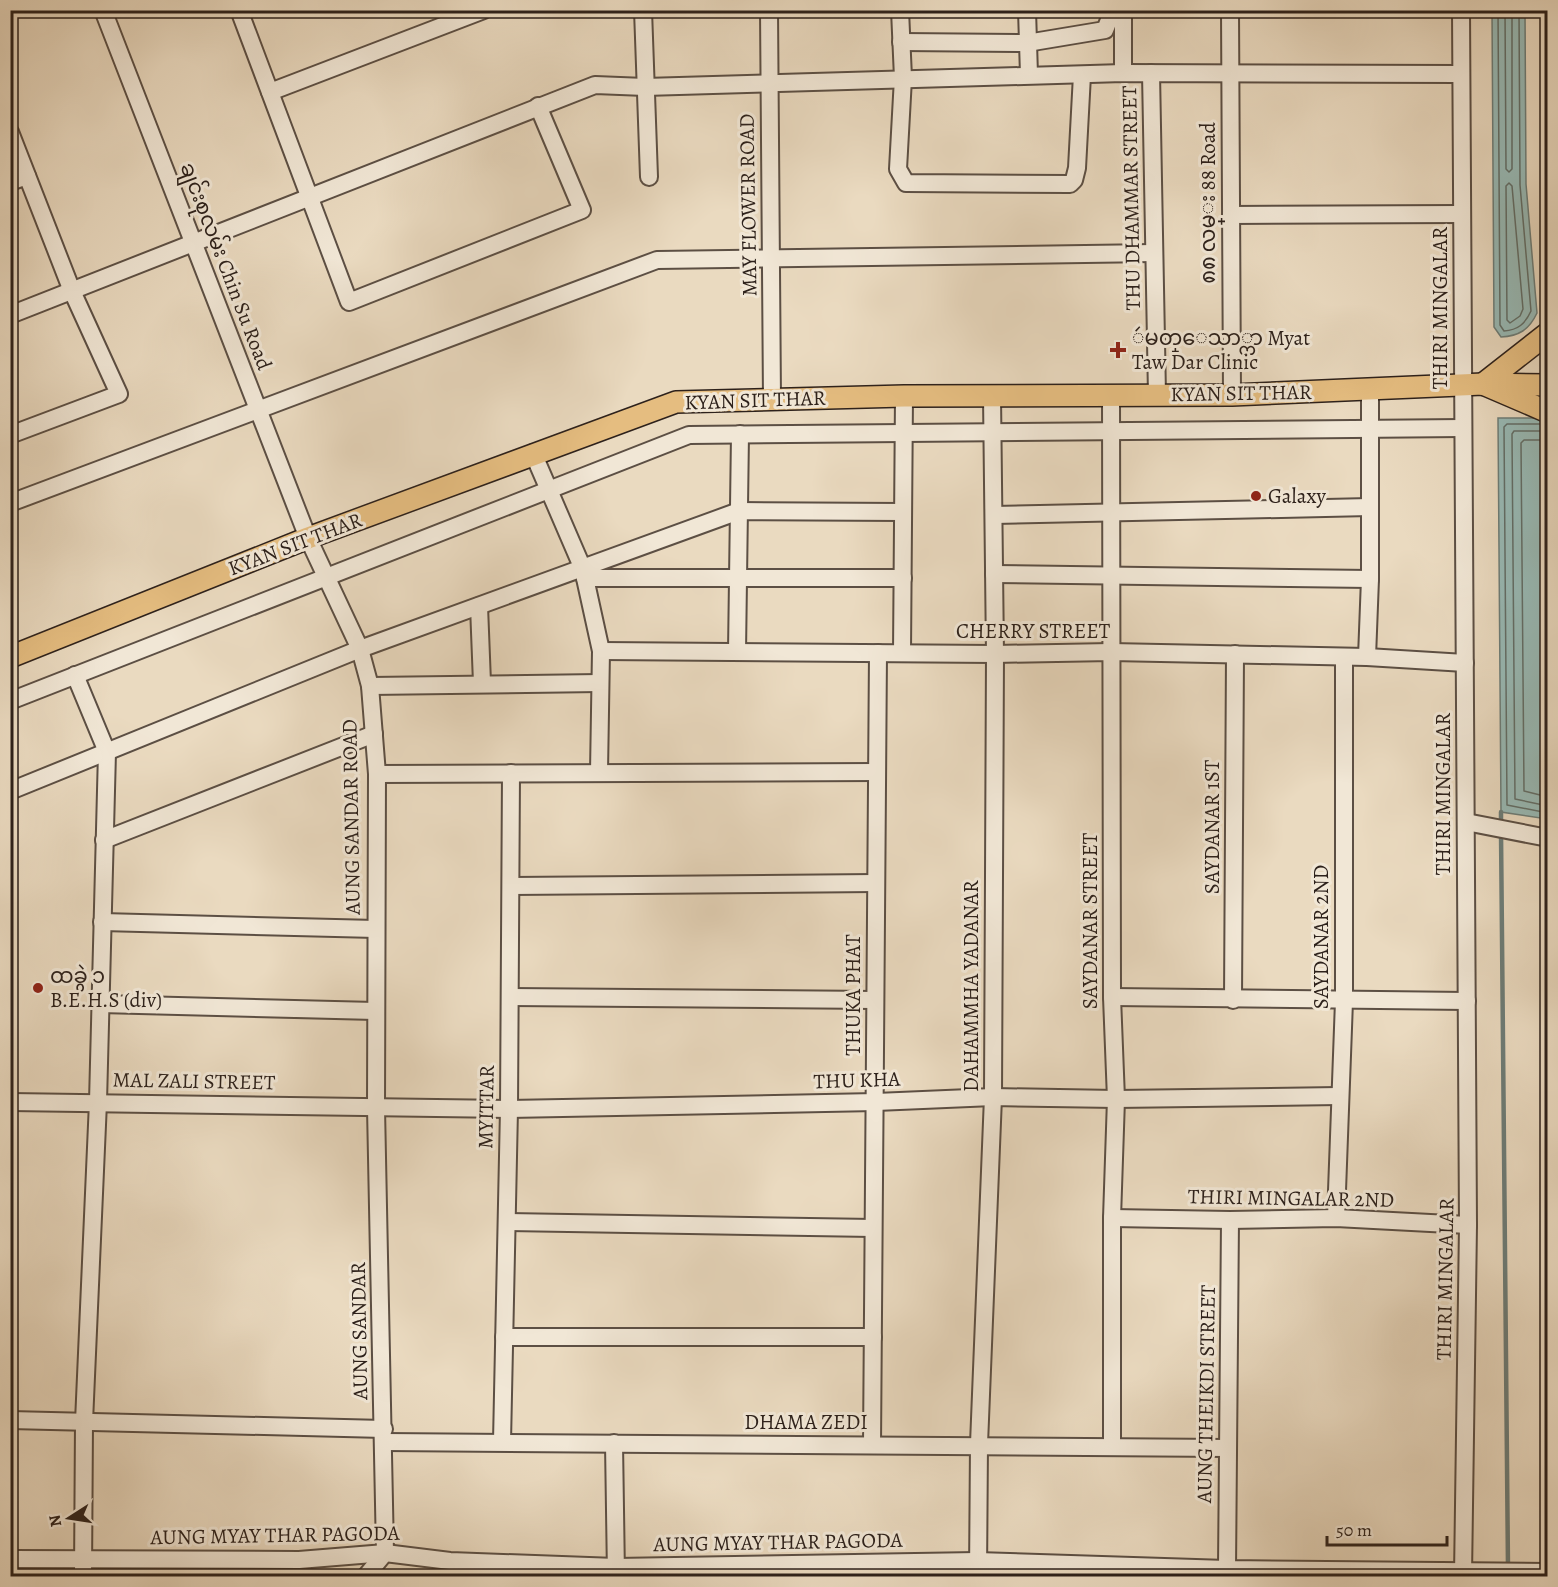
<svg xmlns="http://www.w3.org/2000/svg" width="1558" height="1587" viewBox="0 0 1558 1587" font-family="Alegreya,'Noto Sans Myanmar',serif">
	<style>
		.water { fill: #98bab6; stroke: #6d7d78; stroke-width: 1.5 }
		.lines { fill: none; stroke-linecap: round; stroke-linejoin: round }
		.shore { stroke: #626e68; stroke-width: 1.5 }
		.stream { stroke: #6d7d78; stroke-width: 4.5 }
		.minor-casing { stroke: #5c4f44; stroke-width: 20 }
		.major-casing { stroke: #2d211b; stroke-width: 24 }
		.minor { stroke: #f1e7d6; stroke-width: 16 }
		.major { stroke: #e5bd80; stroke-width: 21 }
		.poi-dot { fill: #8f2418; stroke: #f1e7d6; stroke-width: 2 }
		.labels { text-anchor: middle; stroke-width: 6; stroke-linejoin: round; paint-order: stroke }
		.street-label { font-size: 21px; fill: #2d211b; stroke: #f1e7d6 }
		.poi-label { font-size: 21px; fill: #2d211b; stroke: #f1e7d6; text-anchor: start }
	</style>
	<rect width="100%" height="100%" fill="#eadac0"/>
	<filter id="stains"><feTurbulence type="fractalNoise" baseFrequency=".00333" numOctaves="4"/><feColorMatrix values="0 0 0 0 .2 0 0 0 0 .09 0 0 0 0 .02 0 0 0 .5 -.17"/></filter>
	<radialGradient id="worn" r=".72"><stop offset=".6" stop-color="#630" stop-opacity="0"/><stop offset="1" stop-color="#630" stop-opacity=".3"/></radialGradient>
	<!-- water -->
	<g class="water">
		<path d="M1492,11H1525L1526,184L1537,313C1529,330 1519,336 1501,337L1494,327Z"/>
		<polygon points="1498,418 1547,418 1547,819 1501,812"/>
	</g>
	<g class="lines">
		<!-- shore -->
		<g class="shore">
			<path d="M1498,10L1500,325L1504,331C1518,330 1525,324 1531,311L1520,185L1519,10"/>
			<polyline points="1505,10 1506,169 1509,172 1512,169 1512,10"/>
			<polygon points="1509,183 1512,186 1523,309 1520,316 1510,323 1507,320 1506,186"/>
			<polyline points="1547,424 1507,424 1504,427 1507,805 1548,813"/>
			<polyline points="1548,431 1514,431 1512,434 1515,799 1548,806"/>
			<polyline points="1548,440 1524,440 1521,443 1524,791 1548,797"/>
		</g>
		<!-- stream -->
		<g class="stream">
			<polyline points="1501,812 1501,824"/>
			<polyline points="1501,832 1508,1568"/>
		</g>
		<defs>
			<g id="minor">
				<polyline points="103,10 308,538 360,649 370,686 377,774 376,1108 385,1553 366,1576"/>
				<polyline points="239,10 349,302 582,210 538,106"/>
				<polyline points="643,10 649,177"/>
				<polyline points="769,10 772,399"/>
				<polyline points="900,10 903,78 898,169 906,183 1070,184 1074,180 1077,168 1082,75"/>
				<polyline points="1027,10 1029,75"/>
				<polyline points="1123,10 1123,73"/>
				<polyline points="1230,10 1232,395"/>
				<polyline points="1461,10 1468,1225 1463,1576"/>
				<polyline points="901,42 1027,43 1105,30 1113,10"/>
				<polyline points="1151,73 1157,395"/>
				<polyline points="270,92 484,10"/>
				<polyline points="10,132 72,291 119,394 10,435"/>
				<polyline points="10,182 27,176"/>
				<polyline points="1231,215 1462,214"/>
				<polyline points="10,315 595,85 645,87 1123,73 1461,74"/>
				<polyline points="1111,395 1112,997 1116,1099 1112,1218 1112,1447"/>
				<polyline points="533,453 583,569 601,651 599,772"/>
				<polyline points="10,503 657,260 1154,253"/>
				<polyline points="994,515 1370,507"/>
				<polyline points="994,574 1370,579"/>
				<polyline points="585,578 903,578"/>
				<polyline points="479,606 482,683"/>
				<polyline points="601,651 995,654 1111,652 1367,657 1465,663"/>
				<polyline points="737,652 740,434"/>
				<polyline points="902,653 904,396"/>
				<polyline points="1367,657 1370,579 1370,389"/>
				<polyline points="75,675 107,752 98,1102 84,1422 83,1576"/>
				<polyline points="370,686 600,683"/>
				<polyline points="10,701 689,435 1463,428"/>
				<polyline points="377,774 877,772"/>
				<polyline points="10,791 360,649 739,511 903,512"/>
				<polyline points="1466,822 1548,838"/>
				<polyline points="104,840 374,734"/>
				<polyline points="511,886 876,883"/>
				<polyline points="102,922 376,929"/>
				<polyline points="510,997 875,1000"/>
				<polyline points="1112,997 1467,1001"/>
				<polyline points="1233,1000 1235,654"/>
				<polyline points="100,1004 375,1011"/>
				<polyline points="10,1102 509,1109 876,1102 993,1097 1116,1099 1339,1096"/>
				<polyline points="1112,1218 1230,1220 1336,1218 1468,1225"/>
				<polyline points="1336,1218 1344,1001 1344,657"/>
				<polyline points="507,1222 873,1228"/>
				<polyline points="504,1337 873,1337"/>
				<polyline points="10,1420 384,1429"/>
				<polyline points="384,1442 1228,1448"/>
				<polyline points="502,1442 509,1109 511,773"/>
				<polyline points="614,1443 616,1576"/>
				<polyline points="872,1445 878,653"/>
				<polyline points="10,1559 299,1560 385,1553 450,1561 616,1567 977,1561 1227,1569 1548,1572"/>
				<polyline points="1227,1569 1230,1220"/>
				<polyline points="978,1576 979,1444 993,1097 995,654 992,396"/>
			</g>
			<g id="major">
				<polyline points="1548,333 1483,384 1548,412"/>
				<polyline points="10,657 308,538 676,402 904,396 1232,395 1483,384 1548,385"/>
			</g>
		</defs>
		<!-- minor casing -->
		<use href="#minor" class="minor-casing"/>
		<!-- major casing -->
		<use href="#major" class="major-casing"/>
		<!-- minor -->
		<use href="#minor" class="minor"/>
		<!-- major -->
		<use href="#major" class="major"/>
	</g>
	<!-- markers -->
	<g class="poi-dot">
		<path d="M1115 341h6v6h6v6h-6v6h-6v-6h-6v-6h6z"/>
		<circle cx="1256" cy="496" r="6"/>
		<circle cx="38" cy="988" r="6"/>
	</g>
	<g class="labels">
		<!-- street labels -->
		<g class="street-label">
			<text transform="translate(1131 198) rotate(-91)" y="7">THU DHAMMAR STREET</text>
			<text transform="translate(1208 203) rotate(-90)" y="7">၈၈ လမ္း 88 Road</text>
			<text transform="translate(748 205) rotate(-91)" y="7">MAY FLOWER ROAD</text>
			<text transform="translate(226 266) rotate(69)" y="7">ချင်းစုလမ်း Chin Su Road</text>
			<text transform="translate(1440 308) rotate(-90)" y="7">THIRI MINGALAR</text>
			<text transform="translate(1241 393) rotate(-1)" y="7">KYAN SIT THAR</text>
			<text transform="translate(755 400) rotate(-2)" y="7">KYAN SIT THAR</text>
			<text transform="translate(295 544) rotate(-21)" y="7">KYAN SIT THAR</text>
			<text x="1033" y="638">CHERRY STREET</text>
			<text transform="translate(1443 794) rotate(-90)" y="7">THIRI MINGALAR</text>
			<text transform="translate(351 817) rotate(-91)" y="7">AUNG SANDAR ROAD</text>
			<text transform="translate(1212 827) rotate(-90)" y="7">SAYDANAR 1ST</text>
			<text transform="translate(1090 921) rotate(-90)" y="7">SAYDANAR STREET</text>
			<text transform="translate(1321 937) rotate(-90)" y="7">SAYDANAR 2ND</text>
			<text transform="translate(971 986) rotate(-90)" y="7">DAHAMMHA YADANAR</text>
			<text transform="translate(853 995) rotate(-90)" y="7">THUKA PHAT</text>
			<text transform="translate(857 1080) rotate(-2)" y="7">THU KHA</text>
			<text transform="translate(194 1081) rotate(1)" y="7">MAL ZALI STREET</text>
			<text transform="translate(486 1107) rotate(-89)" y="7">MYITTAR</text>
			<text transform="translate(1291 1198) rotate(1)" y="7">THIRI MINGALAR 2ND</text>
			<text transform="translate(1445 1279) rotate(-89)" y="7">THIRI MINGALAR</text>
			<text transform="translate(359 1331) rotate(-91)" y="7">AUNG SANDAR</text>
			<text transform="translate(1206 1394) rotate(-89)" y="7">AUNG THEIKDI STREET</text>
			<text x="806" y="1429">DHAMA ZEDI</text>
			<text transform="translate(275 1535) rotate(-1)" y="7">AUNG MYAY THAR PAGODA</text>
			<text transform="translate(778 1542) rotate(-1)" y="7">AUNG MYAY THAR PAGODA</text>
		</g>
		<!-- poi labels -->
		<g class="poi-label">
			<text x="1132" y="345">ဴမတ္ေသာ္တာ Myat<tspan x="1132" dy="24">Taw Dar Clinic</tspan></text>
			<text x="1268" y="503">Galaxy</text>
			<text x="50" y="983">ထခွဲ ၁<tspan x="50" dy="24">B.E.H.S (div)</tspan></text>
		</g>
	</g>
	<!-- margin -->
	<rect width="1558" height="1587" fill="none" stroke="#eadac0" stroke-width="36"/>
	<rect x="12" y="12" width="1534" height="1563" fill="none" stroke="#2d211b" stroke-width="3"/>
	<rect x="18" y="18" width="1522" height="1551" fill="none" stroke="#2d211b" stroke-width="1.5"/>
	<!-- north arrow -->
	<g transform="translate(69 1518) rotate(258)" stroke="#f1e7d6" stroke-width="4.5" paint-order="stroke">
	<path d="M0-4.5L10 22L0 15L-10 22Z" fill="#2d211b"/>
	<text y="-9" font-size="16" font-weight="bold" text-anchor="middle" fill="#2d211b">N</text>
	</g>
	<!-- scale -->
	<path d="M1327 1536v9h120v-9" fill="none" stroke="#2d211b" stroke-width="3"/>
	<text x="1336" y="1536" font-size="18" fill="#2d211b" stroke="#f1e7d6" stroke-width="4.5" paint-order="stroke">50 m</text>
	<rect width="100%" height="100%" filter="url(#stains)"/>
	<rect width="100%" height="100%" fill="url(#worn)"/>
</svg>
